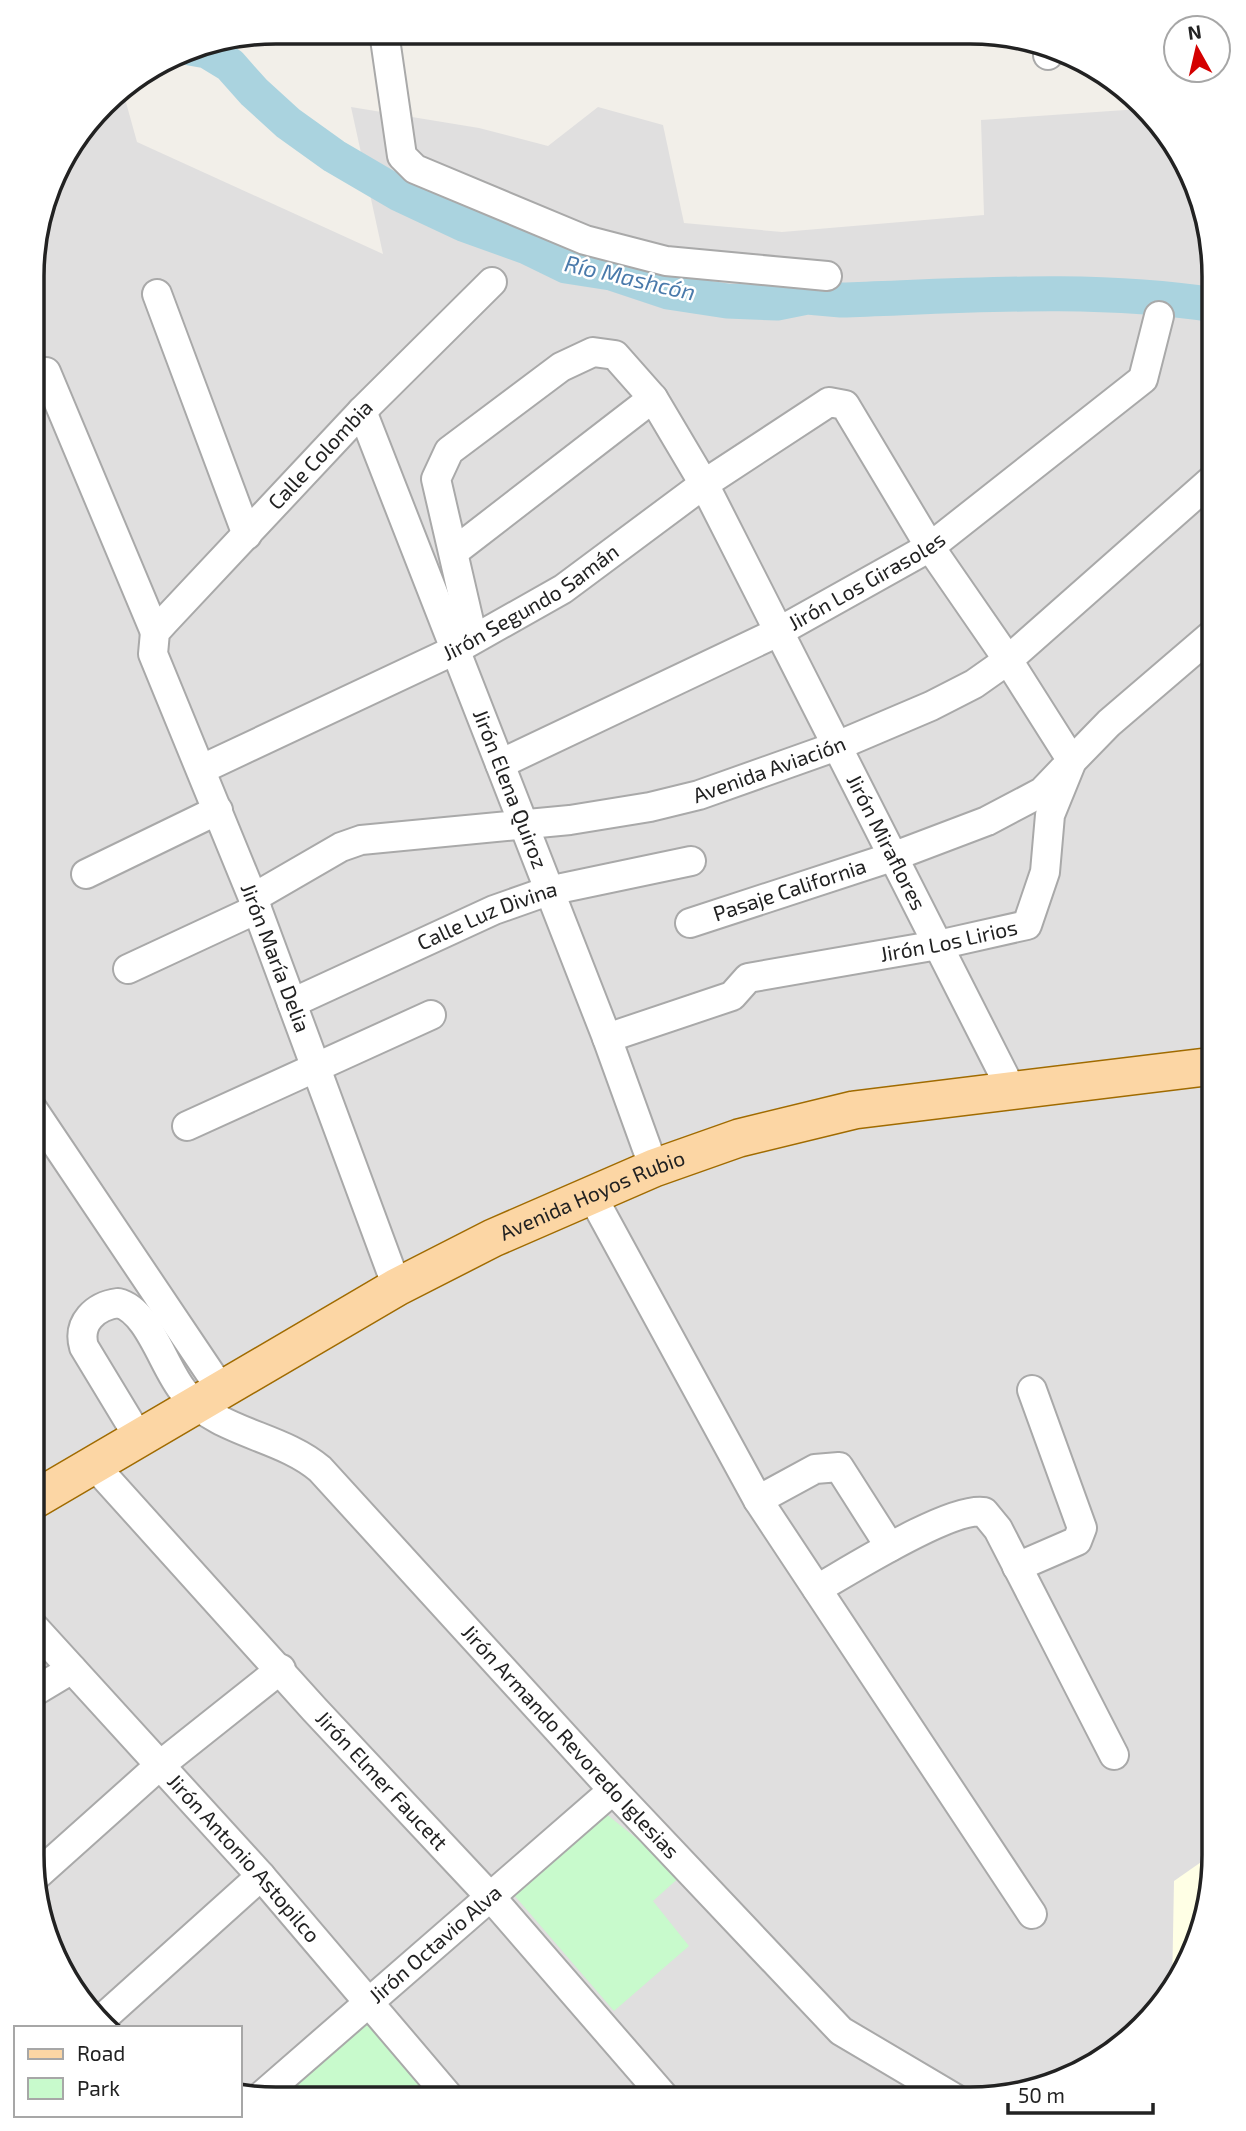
<svg xmlns="http://www.w3.org/2000/svg" width="1246" height="2131" viewBox="0 0 1246 2131" font-family="'Exo 2',sans-serif">
	<style>
		.residential { fill: #e0dfdf }
		.education { fill: #ffffe5 }
		.park { fill: #c8facc }
		.lines { fill: none; stroke-linecap: round; stroke-linejoin: round }
		.river { stroke: #aad3df; stroke-width: 35 }
		.minor-casing { stroke: #a9a9a9; stroke-width: 32 }
		.major-casing { stroke: #a06b00; stroke-width: 40 }
		.minor { stroke: #fff; stroke-width: 28 }
		.major { stroke: #fcd6a4; stroke-width: 37 }
		.labels { text-anchor: middle; stroke-width: 5; stroke-linejoin: round; paint-order: stroke }
		.street-label { font-size: 21px; fill: #222; stroke: #fff }
		.water-label { font-size: 23px; font-style: italic; fill: #4a7aab; stroke: #fff }
		.rim { fill: none; stroke: #222; stroke-width: 3.5 }
	</style>
	<rect width="100%" height="100%" fill="#f2efe9"/>
	<!-- residential -->
	<polygon class="residential" points="122,88 137,142 383,254 351,107 479,128 548,146 598,107 663,125 684,223 782,232 984,215 981,120 1140,109 1196,182 1214,275 1214,1872 1196,1949 1164,2004 1064,2081 971,2099 244,2097 240,2096 240,2028 111,2028 50,1949 32,1856 34,244 57,167 114,92"/>
	<!-- education -->
	<polygon class="education" points="1214,1853 1214,1872 1196,1949 1172,1990 1174,1881"/>
	<!-- park -->
	<g class="park">
		<polygon points="605,1813 682,1875 653,1901 689,1946 614,2011 514,1895"/>
		<polygon points="368,2015 440,2098 275,2098"/>
	</g>
	<g class="lines">
		<!-- river -->
		<path class="river" d="M190,48L207,51L230,65L254,92L288,123L334,156L399,194L463,224L527,247L566,266L611,273L668,292L727,301L777,303L807,297L841,300C963,296 1094,286 1214,305"/>
		<defs>
			<g id="minor">
				<polyline points="384,32 402,156 415,169 585,240 666,261 827,276"/>
				<polyline points="1048,52 1048,55"/>
				<polyline points="157,294 247,535"/>
				<polyline points="46,372 155,632"/>
				<path id="s1" d="M362,411L607,1038L654,1168"/>
				<polyline points="455,551 653,398"/>
				<path id="s2" d="M473,639L436,479L449,451L561,367L593,352L615,355L653,398L704,484L1011,1089"/>
				<path id="s3" d="M500,764L778,632L930,547L1143,379L1159,316"/>
				<path id="s4" d="M202,769L455,650L563,589L704,484L829,402L845,405L930,547L1008,660L1072,761"/>
				<polyline points="86,874 218,810"/>
				<path id="s5" d="M253,898L341,847L361,840L570,820L650,807L699,795L837,746L931,706L974,684L1008,660L1214,478"/>
				<path id="s6" d="M690,923L892,857L987,821L1042,792L1063,770"/>
				<polyline points="128,969 257,909"/>
				<path id="s7" d="M292,1003L494,910L548,891L691,861"/>
				<path id="s8" d="M607,1038L732,996L748,978L938,945L1027,925L1045,872L1050,815L1072,761L1109,723L1214,633"/>
				<polyline points="32,1108 212,1376"/>
				<polyline points="187,1126 431,1015"/>
				<polyline points="592,1196 758,1500 1032,1914"/>
				<path id="s9" d="M397,1287L253,898L153,654L155,632L165,621L362,411L492,282"/>
				<path id="s10" d="M130,1423L84,1347C77,1323 95,1306 118,1303C149,1310 164,1369 184,1392C219,1434 280,1435 320,1469L613,1790L841,2031L956,2099"/>
				<path id="s11" d="M94,1465L315,1710L496,1903L666,2099"/>
				<polyline points="758,1500 815,1469 839,1467 890,1547"/>
				<polyline points="1017,1567 1077,1541 1082,1528 1032,1390"/>
				<path d="M817,1589C849,1571 951,1506 984,1512L998,1529L1114,1755"/>
				<path id="s12" d="M32,1625L261,1876L450,2098"/>
				<polyline points="32,1693 72,1669"/>
				<polyline points="36,1876 159,1766 281,1669"/>
				<polyline points="103,2018 261,1876"/>
				<path id="s13" d="M259,2098L613,1790"/>
			</g>
			<g id="major">
				<path id="s14" d="M32,1501L397,1287L493,1238L654,1168L739,1138L854,1110L1214,1066"/>
			</g>
		</defs>
		<!-- minor casing -->
		<use href="#minor" class="minor-casing"/>
		<!-- major casing -->
		<use href="#major" class="major-casing"/>
		<!-- minor -->
		<use href="#minor" class="minor"/>
		<!-- major -->
		<use href="#major" class="major"/>
	</g>
	<g class="labels">
		<!-- street labels -->
		<g class="street-label">
			<text dy="7" stroke="none"><textPath href="#s9" startOffset="943">Calle Colombia</textPath></text>
			<text dy="7" stroke="none"><textPath href="#s3" startOffset="410">Jirón Los Girasoles</textPath></text>
			<text dy="7" stroke="none"><textPath href="#s4" startOffset="369">Jirón Segundo Samán</textPath></text>
			<text dy="7" stroke="none"><textPath href="#s5" startOffset="539">Avenida Aviación</textPath></text>
			<text dy="7" stroke="none"><textPath href="#s1" startOffset="406">Jirón Elena Quiroz</textPath></text>
			<text dy="7" stroke="none"><textPath href="#s2" startOffset="952">Jirón Miraflores</textPath></text>
			<text dy="7" stroke="none"><textPath href="#s6" startOffset="105">Pasaje California</textPath></text>
			<text dy="7" stroke="none"><textPath href="#s7" startOffset="214">Calle Luz Divina</textPath></text>
			<text dy="7" stroke="none"><textPath href="#s8" startOffset="360">Jirón Los Lirios</textPath></text>
			<text transform="translate(275 958) rotate(69)" y="7">Jirón María Delia</text>
			<text dy="7" stroke="none"><textPath href="#s14" startOffset="639">Avenida Hoyos Rubio</textPath></text>
			<text dy="7" stroke="none"><textPath href="#s10" startOffset="794">Jirón Armando Revoredo Iglesias</textPath></text>
			<text dy="7" stroke="none"><textPath href="#s11" startOffset="427">Jirón Elmer Faucett</textPath></text>
			<text dy="7" stroke="none"><textPath href="#s12" startOffset="315">Jirón Antonio Astopilco</textPath></text>
			<text dy="7" stroke="none"><textPath href="#s13" startOffset="234">Jirón Octavio Alva</textPath></text>
		</g>
		<!-- water labels -->
		<g class="water-label">
			<text transform="translate(630 278) rotate(13)" y="8">Río Mashcón</text>
		</g>
	</g>
	<!-- crop -->
	<path d="M0 0H1246V2131H0ZM276 44H970A232 232 0 0 1 1202 276V1855A232 232 0 0 1 970 2087H276A232 232 0 0 1 44 1855V276A232 232 0 0 1 276 44Z" fill="#fff" fill-rule="evenodd"/>
	<path class="rim" d="M276 44H970A232 232 0 0 1 1202 276V1855A232 232 0 0 1 970 2087H276A232 232 0 0 1 44 1855V276A232 232 0 0 1 276 44Z"/>
	<!-- legend -->
	<rect x="14" y="2026" width="228" height="91" fill="#ffffff" stroke="#a7a7a7" stroke-width="2"/>
	<rect x="28" y="2049" width="35" height="10" fill="#fcd6a4" stroke="#a7a7a7" stroke-width="2"/>
	<text x="77" y="2061" font-size="21" fill="#222222">Road</text>
	<rect x="28" y="2078" width="35" height="21" fill="#c8facc" stroke="#a7a7a7" stroke-width="2"/>
	<text x="77" y="2096" font-size="21" fill="#222222">Park</text>
	<!-- north arrow -->
	<g transform="translate(1197 49) rotate(352)"><circle r="33" fill="#ffffff" stroke="#a7a7a7" stroke-width="2"/>
	<path d="M0-5L12 26L0 18L-12 26Z" fill="#d40000"/>
	<text y="-10" font-size="19" font-weight="bold" text-anchor="middle" fill="#222222">N</text>
	</g>
	<!-- scale -->
	<path d="M1008 2103v10h145v-10" fill="none" stroke="#222222" stroke-width="3.5"/>
	<text x="1018" y="2103" font-size="21" fill="#222222" stroke="#ffffff" stroke-width="5" paint-order="stroke">50 m</text>
</svg>
